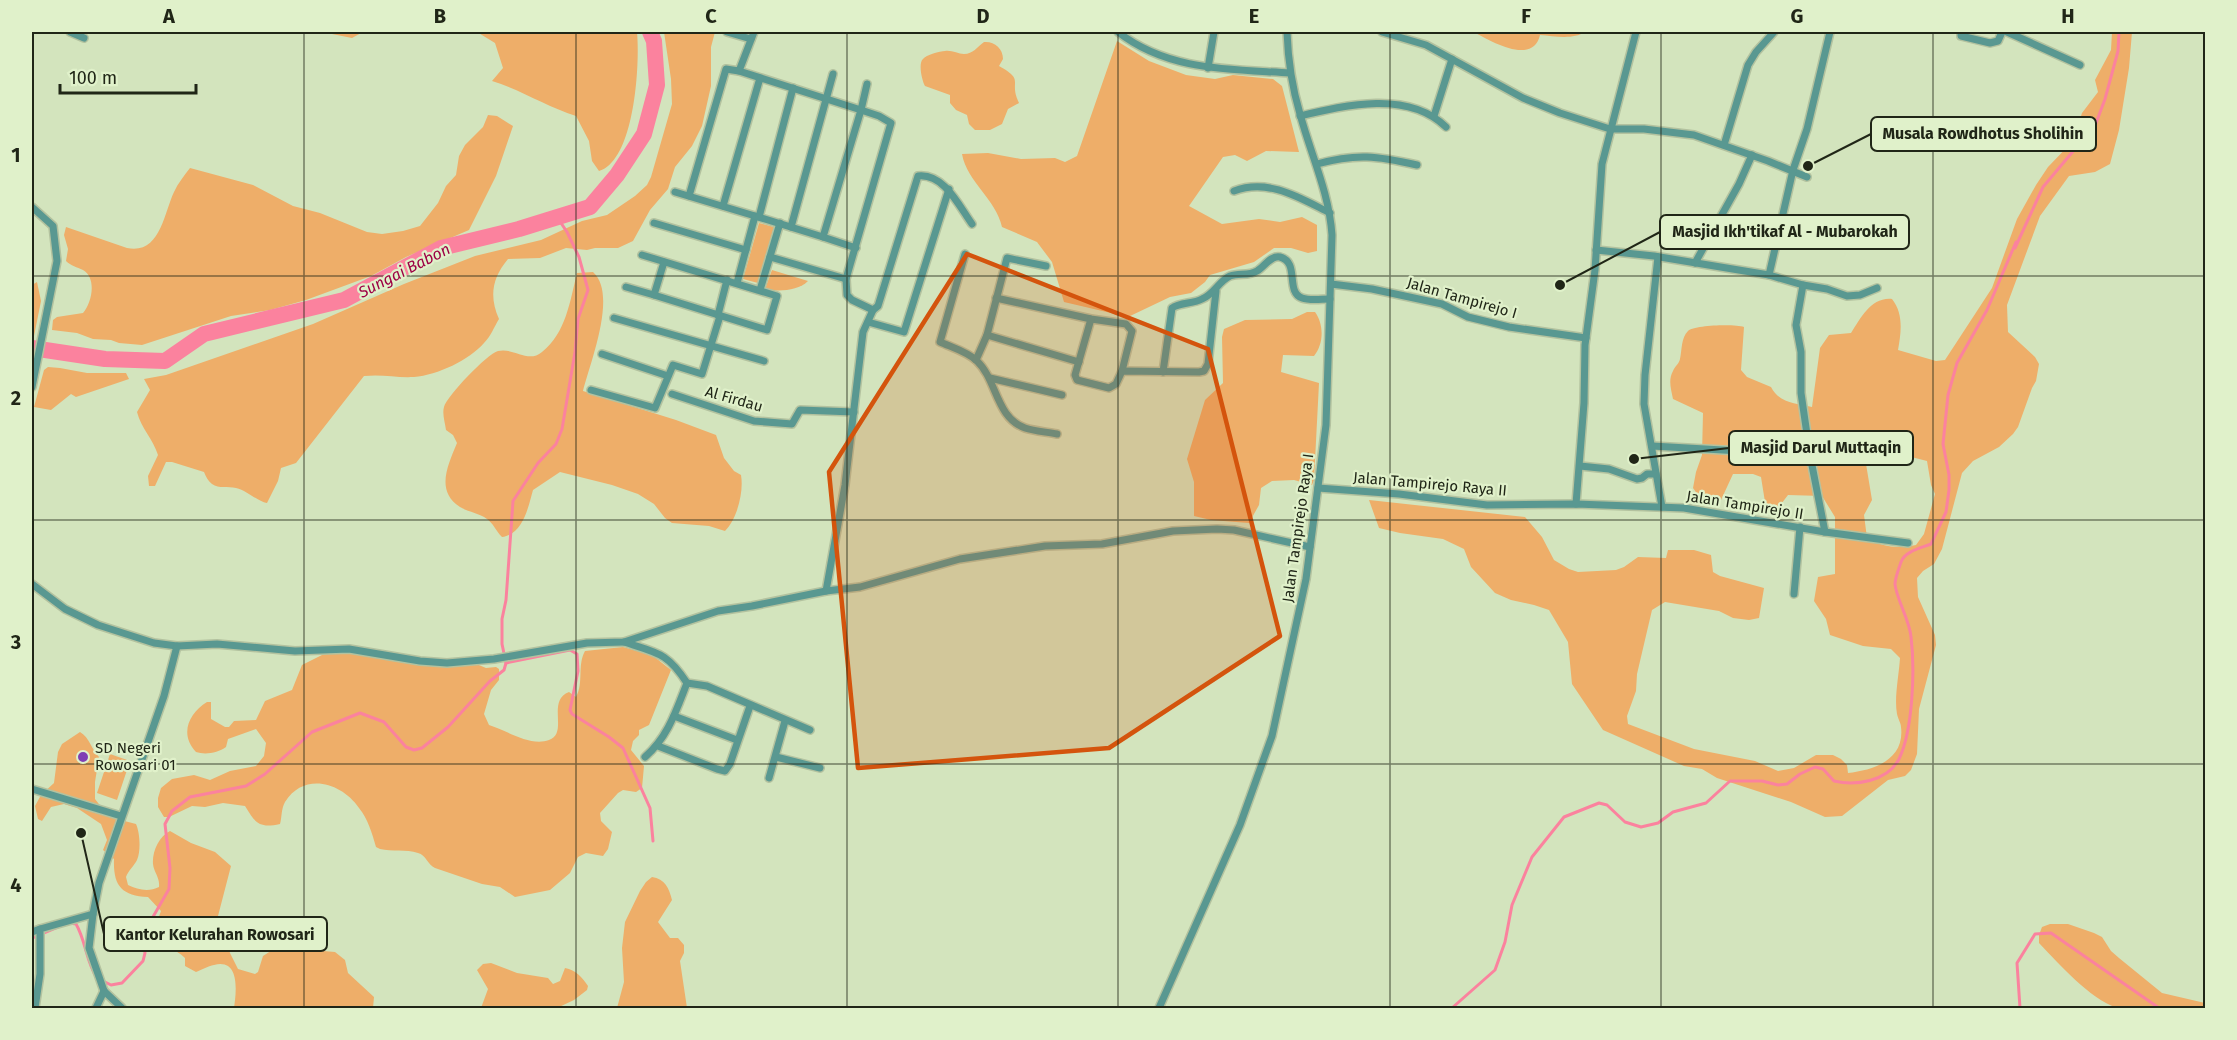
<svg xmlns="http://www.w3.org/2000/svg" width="2237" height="1040" viewBox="0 0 2237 1040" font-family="'Fira Sans',sans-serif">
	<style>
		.green { fill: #eeae69; fill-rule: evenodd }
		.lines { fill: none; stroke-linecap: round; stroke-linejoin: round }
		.stream { stroke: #fb829e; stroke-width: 3 }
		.river { stroke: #fb829e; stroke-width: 16 }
		.street-casing { stroke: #b3c29f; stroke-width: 10 }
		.street { stroke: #599891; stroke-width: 7 }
		.marked { fill: #d4540d; fill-opacity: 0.2; stroke: #d4540d; stroke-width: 4.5; stroke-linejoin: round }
		.grid { fill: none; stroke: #202617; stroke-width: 1.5; stroke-opacity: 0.55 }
		.poi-dot { fill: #7f3fb4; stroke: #e0f1ca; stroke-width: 2 }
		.labels { text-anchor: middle; stroke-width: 4.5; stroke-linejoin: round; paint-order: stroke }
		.street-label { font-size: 15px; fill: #202617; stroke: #e0f1ca }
		.poi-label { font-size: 15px; fill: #202617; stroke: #e0f1ca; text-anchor: start }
		.water-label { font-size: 16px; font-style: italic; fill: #9d0044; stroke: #e0f1ca }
		.leader { fill: none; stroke: #202617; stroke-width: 2 }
		.callout-dot { fill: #202617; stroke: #e0f1ca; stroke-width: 2 }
		.callout { fill: #e0f1ca; stroke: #202617; stroke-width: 2 }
		.callout-label { font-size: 16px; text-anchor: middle; font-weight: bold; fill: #202617 }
		.neatline { fill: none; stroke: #202617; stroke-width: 2 }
		.grid-label { font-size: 20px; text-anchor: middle; font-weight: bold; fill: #202617 }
	</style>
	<rect width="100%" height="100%" fill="#d3e4bd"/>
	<!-- green -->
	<g class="green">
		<polygon points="322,32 363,32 352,38"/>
		<path d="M477,32H637C640,63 635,160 599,171L592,161L589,141L576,116C547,107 521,90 492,81L503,68L495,43Z"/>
		<path d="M664,32H715L711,47V86L702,126L692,146L675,167L668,189L650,210L633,241L618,248H595L587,250L566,248L540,258L508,259C492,278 489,297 499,319C494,327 491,336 484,343C469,360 438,375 414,377C396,378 383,374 364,376L296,463L281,468L278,481L267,503C258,502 248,491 236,488C228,486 219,489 212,484C208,481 206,477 204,472L172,462H166L155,486H149L148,476L158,455C153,439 141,428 137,412L150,390L144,379L166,375L313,324L404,284L475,256L541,240L582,221L607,215L635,196L647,185L651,177L672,104L671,79Z"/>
		<path d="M1474,32H1585C1573,40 1554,36 1540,35C1533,66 1490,41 1474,32Z"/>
		<path d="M2112,32H2132L2129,68L2119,130L2110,164L2095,172L2069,176L2040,216L2007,305L2008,332L2035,357L2039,364L2036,381L2032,388L2018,427L2013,434L1999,447L1973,461L1962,473L1942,549L1934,564L1923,571L1917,578L1918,597L1935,635L1936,645L1919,709L1917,754L1911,770L1905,776L1888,780L1842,816L1825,817L1791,802L1717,778L1702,769L1684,766L1603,730L1572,684L1568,642L1549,610L1534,605L1511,600L1495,593L1471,567L1464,549L1443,539L1400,533L1379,528L1369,500L1525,517L1542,537L1554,560L1569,569L1578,572L1616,570L1624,567L1638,557L1666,558L1668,550H1694L1711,555L1713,572L1720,576L1764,588L1759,618L1749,620L1733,618L1719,611L1665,602L1652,610L1637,674L1636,691L1627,716L1628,724L1694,749L1755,761L1778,771L1794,768L1816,755H1833L1841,759L1847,765L1848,773C1874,770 1905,760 1901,727C1901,723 1898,719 1897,714C1894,698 1899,675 1900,658L1891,649L1863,646L1830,635L1826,619L1814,601L1818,577L1835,574V517L1822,496L1788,495L1778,508H1770L1765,502L1761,477L1753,474H1733L1721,500L1698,495L1693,488L1696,472L1702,455L1703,413L1673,399C1671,389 1668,380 1673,371C1675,366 1679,364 1680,359C1682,350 1681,338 1688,331C1694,325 1735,324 1744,327L1741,370L1747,377L1771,387C1779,403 1796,403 1812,407L1820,348L1829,335L1851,333C1861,318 1871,297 1892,299C1904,314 1901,333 1898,350L1936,361L1945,360L1992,288L2017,219L2036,185L2048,167L2073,141L2082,113L2098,92L2095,80L2111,50ZM1868,449L1884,450L1927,461L1931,485L1935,494L1924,534L1916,545C1900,549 1881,547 1867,538L1864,515L1872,500L1865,458Z"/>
		<path d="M1117,41L1149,61L1186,75L1215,79L1233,75L1273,79L1282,86L1299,152L1266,151L1247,161L1235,155L1223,157L1189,206L1222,224L1259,219L1280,222L1302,217L1317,225V251L1308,253L1291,248H1274L1254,262L1210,275L1205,282L1191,293L1170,297L1128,317L1064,302L1052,262L1037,242L1002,227C996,199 967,182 962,154L988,153L1021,159L1055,158L1065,162L1077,156Z"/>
		<path d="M984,42C994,41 1003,48 1003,59L999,66C1026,81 1008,80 1019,103L1008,109L1002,124L990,130H975L969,124L967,115L956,110L950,103V95L925,86C922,81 918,63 923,59C926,55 940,51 945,51C952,50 958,54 964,54C973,54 977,47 984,42Z"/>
		<path d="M488,115L497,116L513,126L496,176L469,230L406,257L371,276L306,300L270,310L231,316L142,345L119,343L111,340L93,339L77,333L52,330L53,320L57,317L83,313C92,303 97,278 83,270C77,267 71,266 66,261L68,249L64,235L66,227L127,248C160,255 164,213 174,192C178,183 184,176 190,168L253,185L293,206L320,213L367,232L382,234L403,231L420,226L438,203L446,186L456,175L459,156L465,145L483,127Z"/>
		<polygon points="759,223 774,227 758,283 743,279"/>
		<path d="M772,270L808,281C798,291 778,292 765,289Z"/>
		<path d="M593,272C618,294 590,363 583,391L676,420L716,435L724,458L734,471L741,475C744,492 737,519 725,531L709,526L672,523L665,518L654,504L638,494L612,485L560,472L533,490C528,508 523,534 502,537C496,531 493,523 487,519C479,513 468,512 460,507C435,491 448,465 457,443L453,435L446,430C445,422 442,414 444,407C447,396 487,354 498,351C513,347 528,364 542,352C566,333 570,301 577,273Z"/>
		<polygon points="37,282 41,301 32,346 32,285"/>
		<path d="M1307,312H1315C1324,324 1324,344 1314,356L1283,355L1281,372L1319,383L1314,480L1312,485L1294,480L1272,481L1261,488L1259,505L1249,523L1211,520L1194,516V482L1187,459L1205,400L1223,383L1222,337L1224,329L1245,320L1292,319Z"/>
		<polygon points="48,367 60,368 87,373 126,373 129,379 76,397 71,394 51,410 34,407 44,370"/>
		<path d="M623,647L652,655L671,670L649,725L639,730V735L633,741L631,750L644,766L642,788L636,792L623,790L618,793L600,813L601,821L612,832L608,849L603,856L586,853L578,857L570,873L550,890L515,897L500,887L482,884L435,868C428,865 426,855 418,853C406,849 392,852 380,849L376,847C372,833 368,819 359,808C341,782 304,772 285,802C281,809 282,817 280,824C258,829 255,822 245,806L223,803L205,807L192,806L169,817H164L158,807V798L161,788L172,779L194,775L210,780L230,771L256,766L264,756L266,743L256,729L228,739L226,747C218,753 205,755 196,752C179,734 189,713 207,702H211V719L225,727H229L234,721L256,720L265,701L292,690L302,665L326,653L335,652L354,653L422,665L474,663L486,668L496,667L499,669V680L491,690L484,714L489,725C506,730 530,747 549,740C569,733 546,701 569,692L576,697C584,683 577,665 585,651Z"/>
		<path d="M80,732C90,738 91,749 99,757L95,782V799L109,817L136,824C140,833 141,851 137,860C134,866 128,871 126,877L128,885C138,890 149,892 159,887C160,877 154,873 153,864C152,852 159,836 170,831L191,843L215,852L231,866L218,916L230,953L238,969L255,974L258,972L263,956L280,945H287L299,949L335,952L345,960L348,973L374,997L373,1008H234C236,994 241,958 214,965C208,966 201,970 196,972L185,966V958C175,947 161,948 149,941C150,926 157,924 161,911L148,897C121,896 113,885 114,859L103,850L107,840L101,824L77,808L64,804L51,807L42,821L38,819L35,806L41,795L54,783L58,752L62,744Z"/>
		<polygon points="110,754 130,761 117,800 97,793"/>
		<path d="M652,877C665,879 669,888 672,900L658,922L670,938H678L684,945V953L680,961L687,1008H617L624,982L622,948L625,922L640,891L646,882Z"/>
		<path d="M2050,924H2068L2094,933L2102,937L2111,951L2119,958L2162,993L2205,1003V1008H2117C2089,998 2060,965 2039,943V935L2042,927Z"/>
		<path d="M491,963L517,973L548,978L553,984L560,981L565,968C576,970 582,977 588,986L587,990L574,1000L557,1008H481L488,989L477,970L483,964Z"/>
	</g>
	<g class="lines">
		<!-- stream -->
		<g class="stream">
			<polyline points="506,663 570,650 577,654 578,671 570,710 572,714 609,737 623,748 650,808 653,841"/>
			<path d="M69,923L76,924C86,941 86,962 97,978"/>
			<polyline points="32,938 60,926"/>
			<polyline points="103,981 111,985 122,983 143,961 145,953 142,936 169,889 170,868 165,824 172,811 190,797 246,786 265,774 312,732 360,713 384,722 406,747 414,750 422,748 448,727 490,681 504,670 506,663 502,644 502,619 506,600 513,501 538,463 556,444 562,429 575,352 578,319 588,290 579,257 567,232 557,217"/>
			<path d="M1452,1008L1495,970L1505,942L1512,905L1532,857L1564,817L1599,803L1607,805L1625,822L1641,827L1658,823L1673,812L1706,803L1730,781H1762L1778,785L1787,784L1800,774L1815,767L1823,769L1834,781C1855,786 1887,782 1899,759C1913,730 1915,669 1911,637C1910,621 1896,598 1895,584C1895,578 1899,568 1901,562C1905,551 1921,548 1931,544L1946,512L1949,490V475L1943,444L1948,395L1957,363L1987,310L2016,242L2015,248L2043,187L2080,143L2092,134L2105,99L2118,51L2119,32"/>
			<polyline points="2020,1008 2017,963 2035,934 2051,933 2159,1008"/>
		</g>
		<!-- river -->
		<polyline class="river" points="32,348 105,359 165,361 204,334 344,300 441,248 519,229 590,207 617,175 644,134 657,85 654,41 650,32"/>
		<defs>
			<g id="street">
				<polyline points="70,32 84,38"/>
				<polyline points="727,32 751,39"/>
				<polyline points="754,32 739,71 861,110 823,237 856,248"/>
				<path d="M1118,32C1168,71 1229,69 1290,73"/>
				<polyline points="1382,32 1426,45 1523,98 1560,113 1610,129 1644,129 1694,135 1768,161 1807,177"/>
				<polyline points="1961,32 1961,36 1990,43 1998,41 2002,32"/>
				<polyline points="2007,32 2080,65"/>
				<polyline points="1208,68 1214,32"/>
				<polyline points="867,84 861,110 879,116 891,123 846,279 847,295 852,300 873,310"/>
				<path d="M1300,116C1346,105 1408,90 1446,127"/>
				<polyline points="1434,116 1452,59"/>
				<polyline points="1724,145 1748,65 1756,52 1774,32"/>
				<path d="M1317,164C1357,153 1377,156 1417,165"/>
				<path d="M1234,191C1269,178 1300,198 1330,213"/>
				<polyline points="675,192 755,216 737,283"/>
				<polyline points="689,196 726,69 739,71"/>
				<polyline points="723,206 760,78"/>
				<polyline points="32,207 53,226 57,261 32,387"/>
				<polyline points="755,216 823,237"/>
				<polyline points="759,217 793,88"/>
				<polyline points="654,223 746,250"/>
				<polyline points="791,227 833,74"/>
				<polyline points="1596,250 1654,256 1769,275 1803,285 1827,289 1847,296 1860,295 1877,288"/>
				<path d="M965,254L940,342C951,347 968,352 977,361C997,380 996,418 1025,428C1034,431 1047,432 1057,434"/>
				<polyline points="642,255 777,296 767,330 654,295"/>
				<polyline points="770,257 846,279"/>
				<polyline points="1658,257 1645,375 1644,404 1662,507"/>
				<polyline points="1695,263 1739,184 1752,155"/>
				<polyline points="1769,275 1793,170 1807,129 1830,32"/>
				<polyline points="1331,284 1372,289 1442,304 1468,317 1509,327 1586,338"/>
				<polyline points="1803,285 1796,325 1801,352 1801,393 1810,455 1825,532"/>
				<polyline points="626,287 654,295 664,262"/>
				<polyline points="760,290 780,223"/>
				<polyline points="996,298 1091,319 1126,324 1132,331 1122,371"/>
				<polyline points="718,315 727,280"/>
				<polyline points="614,318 764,361"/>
				<polyline points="1091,319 1075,375 1077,380 1109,388 1116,384 1122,371 1199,372 1204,371 1208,364 1216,291"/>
				<polyline points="868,322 904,332 949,189"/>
				<polyline points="987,335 1079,362"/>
				<polyline points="602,354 668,376"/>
				<polyline points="976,360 987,335 1007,258 1046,266"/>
				<path d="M1163,372L1172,308C1180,302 1193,304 1202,299C1214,294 1219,281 1230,276C1239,273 1249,276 1257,271C1264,267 1271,255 1280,257C1300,262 1285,292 1302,298C1310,301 1321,299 1330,299"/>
				<polyline points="990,378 1062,395"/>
				<polyline points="591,390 655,408 673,365 702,374 720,316"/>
				<polyline points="672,394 754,421 792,424 800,410 854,412"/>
				<polyline points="1652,446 1810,455"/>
				<polyline points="1580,466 1609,469 1637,479 1642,478 1647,474 1656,474"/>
				<polyline points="1318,488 1399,494 1487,505 1576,504 1684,508 1825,532 1908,543"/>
				<polyline points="1576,504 1584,403 1585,345 1595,270 1602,164 1636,32"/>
				<polyline points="32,584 65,609 98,625 154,643 177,646 217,644 295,651 349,649 420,661 447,663 494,659 587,643 624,642 718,611 752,606 826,591 860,587 960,559 1045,546 1102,544 1173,531 1217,529 1234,530 1310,547"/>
				<path d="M826,591L845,485L863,332L873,310L878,306L918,176C944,173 959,206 972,224"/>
				<polyline points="1794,594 1800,527"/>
				<path d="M624,642C657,653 667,652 687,683L707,686L810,730"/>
				<polyline points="674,716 737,740"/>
				<polyline points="658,746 717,769 725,771 730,764 750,706"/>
				<path d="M645,757C668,737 676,711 687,683"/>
				<polyline points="776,757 820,768"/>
				<polyline points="769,778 785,721"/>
				<polyline points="32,789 121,816"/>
				<polyline points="32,932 40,929"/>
				<polyline points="35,1008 40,974 40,929 93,914"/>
				<polyline points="96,1008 104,991"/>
				<polyline points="122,1008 104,991 89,948 93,914 99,883 164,696 177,646"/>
				<path d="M1159,1008L1240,825L1272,736L1306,579L1326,425L1332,235C1329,192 1311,155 1300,114C1292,87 1288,60 1287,32"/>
			</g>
		</defs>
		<!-- street casing -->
		<use href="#street" class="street-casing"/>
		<!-- street -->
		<use href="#street" class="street"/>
	</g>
	<!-- marked area -->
	<path class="marked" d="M967,254L1208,349L1280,636L1109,748L858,768L829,472Z"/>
	<!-- grid -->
	<path class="grid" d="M304,32V1008M576,32V1008M847,32V1008M1118,32V1008M1390,32V1008M1661,32V1008M1933,32V1008M32,276H2206M32,520H2206M32,764H2206"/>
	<!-- markers -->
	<circle class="poi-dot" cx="83" cy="757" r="6"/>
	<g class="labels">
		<!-- street labels -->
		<g class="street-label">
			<text transform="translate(1462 298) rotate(16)" y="5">Jalan Tampirejo I</text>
			<text transform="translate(734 399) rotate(16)" y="5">Al Firdau</text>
			<text transform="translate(1430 484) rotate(5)" y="5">Jalan Tampirejo Raya II</text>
			<text transform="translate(1745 505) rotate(9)" y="5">Jalan Tampirejo II</text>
			<text transform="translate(1298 528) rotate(-82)" y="5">Jalan Tampirejo Raya I</text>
		</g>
		<!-- poi labels -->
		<g class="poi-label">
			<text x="95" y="753">SD Negeri<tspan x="95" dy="17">Rowosari 01</tspan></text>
		</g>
		<!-- water labels -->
		<g class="water-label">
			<text transform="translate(404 270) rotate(-27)" y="6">Sungai Babon</text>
		</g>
	</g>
	<!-- callouts -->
	<path class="leader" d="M1808 166L1871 134M1560 285L1660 232M1634 459L1729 448M81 833L104 934"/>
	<g class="callout-dot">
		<circle cx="1808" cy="166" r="6"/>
		<circle cx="1560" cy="285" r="6"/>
		<circle cx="1634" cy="459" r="6"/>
		<circle cx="81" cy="833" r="6"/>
	</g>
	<g class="callout">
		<rect x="1871" y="117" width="225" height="34" rx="6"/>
		<rect x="1660" y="215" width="249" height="34" rx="6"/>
		<rect x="1729" y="431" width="184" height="34" rx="6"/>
		<rect x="104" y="917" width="223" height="34" rx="6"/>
	</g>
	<g class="callout-label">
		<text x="1983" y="139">Musala Rowdhotus Sholihin</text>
		<text x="1785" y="237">Masjid Ikh'tikaf Al - Mubarokah</text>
		<text x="1821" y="453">Masjid Darul Muttaqin</text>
		<text x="215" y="940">Kantor Kelurahan Rowosari</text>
	</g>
	<!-- border -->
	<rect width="2237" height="1040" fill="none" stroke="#e0f1ca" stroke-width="66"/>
	<!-- scale -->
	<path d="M60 84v9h136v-9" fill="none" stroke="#202617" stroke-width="3"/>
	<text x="69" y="84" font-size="18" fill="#202617" stroke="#e0f1ca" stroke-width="4.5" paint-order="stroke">100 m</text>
	<rect x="33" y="33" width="2171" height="974" class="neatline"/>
	<g class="grid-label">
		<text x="169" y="23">A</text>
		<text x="440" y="23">B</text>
		<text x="711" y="23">C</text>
		<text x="983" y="23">D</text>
		<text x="1254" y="23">E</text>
		<text x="1526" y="23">F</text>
		<text x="1797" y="23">G</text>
		<text x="2068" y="23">H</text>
		<text x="16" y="162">1</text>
		<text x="16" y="405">2</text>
		<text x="16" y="649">3</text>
		<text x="16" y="892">4</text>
	</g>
</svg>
